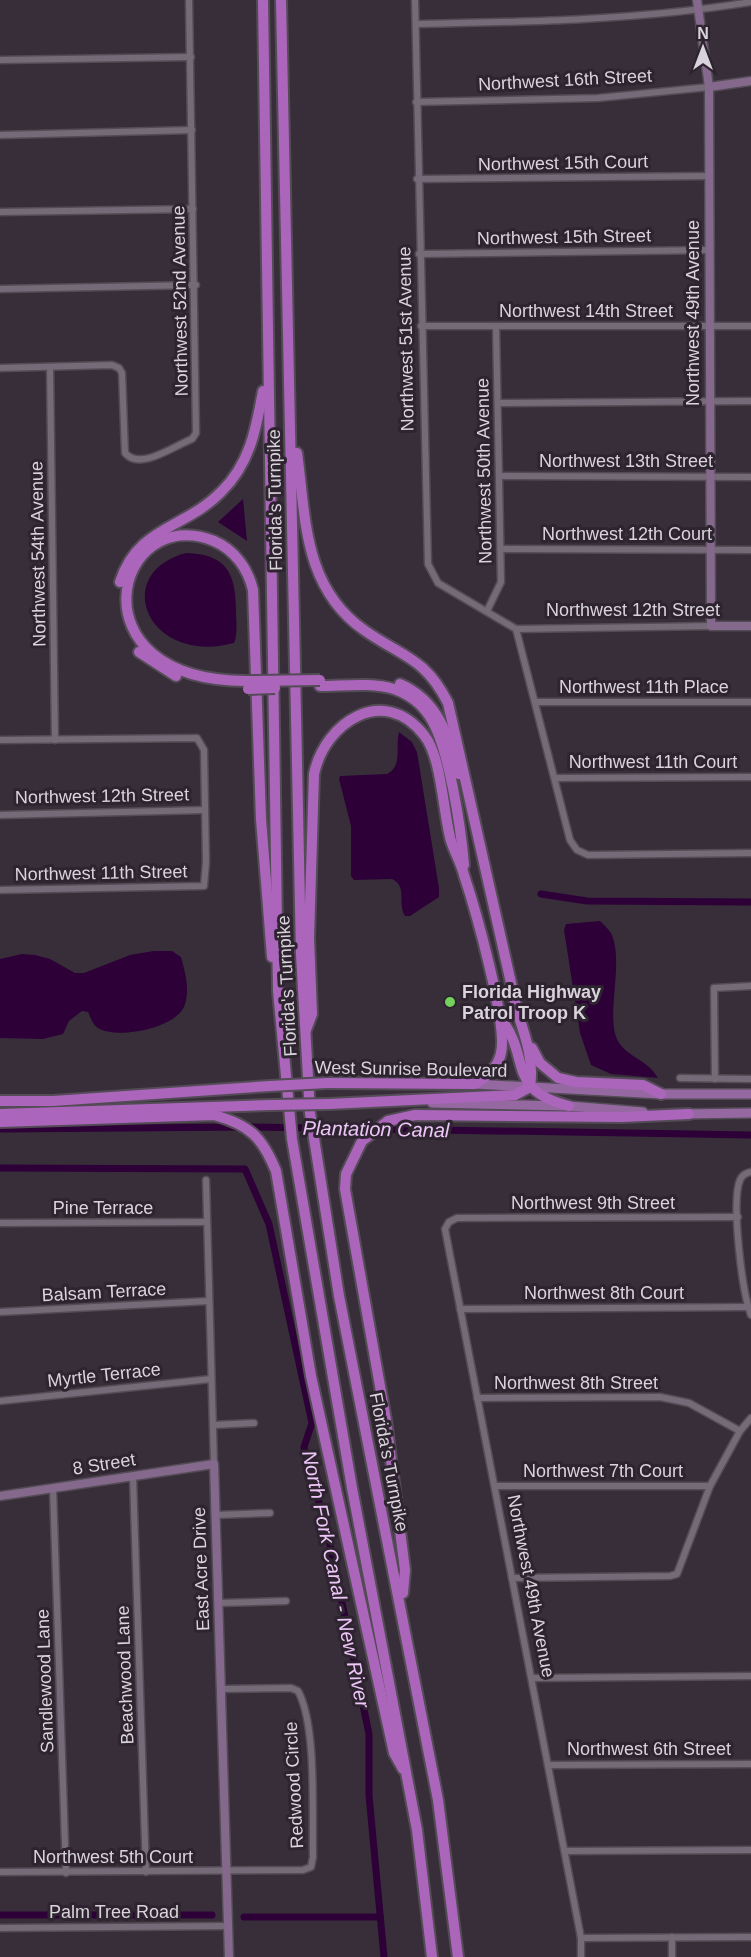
<svg xmlns="http://www.w3.org/2000/svg" width="751" height="1957" viewBox="0 0 751 1957" font-family="Arial,sans-serif">
	<style>
		.water { fill: #2d0137 }
		.lines { fill: none; stroke-linecap: round; stroke-linejoin: round }
		.canal { stroke: #2d0137; stroke-width: 7 }
		.street-casing { stroke: #534b55; stroke-width: 9 }
		.secondary-casing { stroke: #534b55; stroke-width: 11 }
		.primary-casing { stroke: #534b55; stroke-width: 12 }
		.highway-casing { stroke: #534b55; stroke-width: 14 }
		.street { stroke: #756a78; stroke-width: 6 }
		.secondary { stroke: #85698c; stroke-width: 8 }
		.primary { stroke: #9568a1; stroke-width: 9 }
		.highway { stroke: #ab66bc; stroke-width: 10 }
		.highway-bridge-casing { stroke: #534b55; stroke-width: 14; stroke-linecap: butt }
		.highway-bridge { stroke: #ab66bc; stroke-width: 10 }
		.poi-dot { fill: #74d25c; stroke: #2d2430; stroke-width: 2 }
		.labels { text-anchor: middle; stroke-width: 6; stroke-linejoin: round; paint-order: stroke }
		.street-label { font-size: 18px; fill: #d9d3db; stroke: #2d2430 }
		.poi-label { font-size: 18px; font-weight: bold; fill: #d9d3db; stroke: #2d2430; text-anchor: start }
		.water-label { font-size: 20px; font-style: italic; fill: #eec6f8; stroke: #2d2430 }
	</style>
	<rect width="100%" height="100%" fill="#382e3a"/>
	<!-- water -->
	<g class="water">
		<polygon points="243,499 247,541 218,522"/>
		<path d="M186,553C227,554 236,574 236,611C236,621 238,634 234,643C147,666 110,573 186,553Z"/>
		<path d="M399,732L412,742L417,752L439,888V897L410,916H405C397,903 408,887 392,879L354,880L351,876V826L339,779L340,776L387,774C403,766 395,747 399,732Z"/>
		<path d="M600,921C604,925 610,930 612,935C624,965 605,1017 618,1041C628,1058 646,1058 658,1078L611,1074L591,1065L580,1033L564,930L566,924Z"/>
		<path d="M154,951H172L181,957C185,972 190,989 185,1004C179,1028 117,1040 98,1028C92,1024 91,1018 88,1012L82,1011L69,1021L63,1034L43,1039L0,1038V959L22,954L35,955L50,959L75,973H84L130,955Z"/>
	</g>
	<g class="lines">
		<!-- canal -->
		<g class="canal">
			<polyline points="541,894 587,901 751,902"/>
			<polyline points="0,1129 253,1127 751,1135"/>
			<polyline points="0,1168 245,1169 269,1224 312,1423 304,1447 329,1540 369,1734 369,1795 384,1957"/>
			<polyline points="0,1915 212,1915"/>
			<polyline points="244,1917 380,1917"/>
		</g>
		<defs>
			<g id="street">
				<polyline points="415,0 428,564 438,583 516,629"/>
				<path d="M416,24C528,22 640,20 751,2"/>
				<polyline points="0,60 191,57"/>
				<polyline points="416,102 598,98 709,87"/>
				<polyline points="0,135 192,130"/>
				<polyline points="417,179 709,176"/>
				<polyline points="0,212 193,209"/>
				<polyline points="419,254 710,250"/>
				<polyline points="0,289 196,285"/>
				<polyline points="421,326 751,326"/>
				<polyline points="50,367 55,740"/>
				<path d="M0,368L112,365L119,368L122,373L125,453C140,471 174,446 192,439L196,433L189,0"/>
				<polyline points="498,403 751,401"/>
				<polyline points="500,476 751,477"/>
				<polyline points="502,549 751,550"/>
				<polyline points="487,611 501,582 496,326"/>
				<polyline points="516,629 570,840 577,850 588,855 751,853"/>
				<polyline points="516,629 711,626"/>
				<polyline points="536,702 751,702"/>
				<polyline points="0,740 197,738 204,750 206,862 204,886 0,890"/>
				<polyline points="555,778 751,777"/>
				<polyline points="0,815 205,810"/>
				<polyline points="680,1078 751,1079"/>
				<polyline points="715,1079 714,988 751,986"/>
				<path d="M751,1172C746,1173 742,1175 740,1180C731,1201 742,1292 751,1315"/>
				<polyline points="206,1180 214,1464"/>
				<polyline points="0,1223 206,1222"/>
				<polyline points="460,1309 748,1307"/>
				<polyline points="0,1312 209,1301"/>
				<polyline points="477,1398 660,1397 689,1403 740,1431"/>
				<polyline points="0,1401 211,1379"/>
				<polyline points="213,1425 254,1423"/>
				<polyline points="133,1477 146,1872"/>
				<polyline points="495,1486 710,1486"/>
				<polyline points="53,1489 66,1873"/>
				<polyline points="216,1515 270,1513"/>
				<polyline points="512,1578 670,1576 677,1574 710,1486 740,1431 751,1418"/>
				<polyline points="219,1603 286,1601"/>
				<polyline points="533,1678 751,1676"/>
				<polyline points="548,1765 751,1764"/>
				<polyline points="565,1851 751,1850"/>
				<path d="M0,1872L303,1870L311,1867L313,1857C312,1815 317,1725 298,1691L291,1688L222,1689"/>
				<polyline points="0,1928 228,1926"/>
				<polyline points="581,1938 751,1937"/>
				<polyline points="581,1957 581,1938 445,1229 449,1222 457,1218 738,1217"/>
				<polyline points="672,1957 672,1937"/>
			</g>
			<g id="secondary">
				<polyline points="697,0 709,87 711,626 751,626"/>
				<polyline points="709,87 751,81"/>
				<polyline points="0,1496 214,1464 229,1957"/>
			</g>
			<g id="primary">
				<polyline points="475,1084 661,1094 751,1094"/>
				<polyline points="432,1103 569,1106 643,1112"/>
				<polyline points="684,1114 751,1113"/>
			</g>
			<g id="highway">
				<polyline points="263,0 278,991 292,1139 352,1488 417,1830 432,1957"/>
				<polyline points="281,0 301,954 310,1113 339,1296 438,1800 458,1957"/>
				<path d="M297,453C306,518 303,587 364,630C402,657 425,657 448,703L518,1014C526,1038 534,1061 530,1087"/>
				<path d="M120,582C138,526 185,529 221,492C250,464 256,429 263,391"/>
				<polyline points="139,652 176,676"/>
				<path d="M248,681C68,682 115,501 214,541C235,550 248,569 253,590L261,819L272,957"/>
				<path d="M400,684C439,701 448,736 459,774"/>
				<path d="M320,686C344,686 371,682 394,689C408,694 422,704 430,717C449,746 461,829 464,865"/>
				<path d="M501,1019C532,1059 505,1089 569,1106"/>
				<path d="M306,1030L312,1014L309,938L314,774C325,722 384,684 424,735C442,757 443,813 451,841C455,853 461,863 464,875C475,908 508,1024 501,1053C498,1067 487,1077 475,1084L327,1083"/>
				<polyline points="532,1048 540,1063 558,1078 576,1082 643,1085 661,1094"/>
				<polyline points="0,1101 53,1101 270,1086"/>
				<polyline points="329,1104 515,1095 530,1087"/>
				<polyline points="0,1114 271,1105"/>
				<path d="M0,1122L214,1115C250,1125 262,1137 276,1171L311,1376L394,1753L403,1769"/>
				<polyline points="403,1593 405,1570 386,1420 345,1189 346,1174 362,1141 388,1121 415,1115 622,1117 689,1114"/>
			</g>
		</defs>
		<!-- street casing -->
		<use href="#street" class="street-casing"/>
		<!-- secondary casing -->
		<use href="#secondary" class="secondary-casing"/>
		<!-- primary casing -->
		<use href="#primary" class="primary-casing"/>
		<!-- highway casing -->
		<use href="#highway" class="highway-casing"/>
		<!-- street -->
		<use href="#street" class="street"/>
		<!-- secondary -->
		<use href="#secondary" class="secondary"/>
		<!-- primary -->
		<use href="#primary" class="primary"/>
		<!-- highway -->
		<use href="#highway" class="highway"/>
		<defs>
			<g id="highway-bridge">
				<polyline points="248,681 320,680"/>
				<polyline points="248,689 275,688"/>
				<polyline points="270,1086 327,1083"/>
				<polyline points="271,1105 329,1104"/>
			</g>
		</defs>
		<!-- highway-bridge casing -->
		<use href="#highway-bridge" class="highway-bridge-casing"/>
		<!-- highway-bridge -->
		<use href="#highway-bridge" class="highway-bridge"/>
	</g>
	<!-- markers -->
	<circle class="poi-dot" cx="450" cy="1002" r="6"/>
	<g class="labels">
		<!-- street labels -->
		<g class="street-label">
			<text transform="translate(565 80) rotate(-3)" y="6">Northwest 16th Street</text>
			<text transform="translate(563 163) rotate(-1)" y="6">Northwest 15th Court</text>
			<text transform="translate(564 237) rotate(-1)" y="6">Northwest 15th Street</text>
			<text transform="translate(180 301) rotate(-91)" y="6">Northwest 52nd Avenue</text>
			<text x="586" y="317">Northwest 14th Street</text>
			<text transform="translate(693 313) rotate(-90)" y="6">Northwest 49th Avenue</text>
			<text transform="translate(406 339) rotate(-91)" y="6">Northwest 51st Avenue</text>
			<text x="626" y="467">Northwest 13th Street</text>
			<text transform="translate(484 471) rotate(-91)" y="6">Northwest 50th Avenue</text>
			<text transform="translate(275 500) rotate(-91)" y="6">Florida's Turnpike</text>
			<text x="627" y="540">Northwest 12th Court</text>
			<text transform="translate(38 554) rotate(-91)" y="6">Northwest 54th Avenue</text>
			<text x="633" y="616">Northwest 12th Street</text>
			<text x="644" y="693">Northwest 11th Place</text>
			<text x="653" y="768">Northwest 11th Court</text>
			<text transform="translate(102 796) rotate(-1)" y="6">Northwest 12th Street</text>
			<text transform="translate(101 873) rotate(-1)" y="6">Northwest 11th Street</text>
			<text transform="translate(287 986) rotate(-93)" y="6">Florida's Turnpike</text>
			<text transform="translate(411 1069) rotate(1)" y="6">West Sunrise Boulevard</text>
			<text x="593" y="1209">Northwest 9th Street</text>
			<text x="103" y="1214">Pine Terrace</text>
			<text transform="translate(104 1292) rotate(-3)" y="6">Balsam Terrace</text>
			<text x="604" y="1299">Northwest 8th Court</text>
			<text transform="translate(104 1375) rotate(-6)" y="6">Myrtle Terrace</text>
			<text x="576" y="1389">Northwest 8th Street</text>
			<text transform="translate(389 1462) rotate(79)" y="6">Florida's Turnpike</text>
			<text transform="translate(104 1464) rotate(-9)" y="6">8 Street</text>
			<text x="603" y="1477">Northwest 7th Court</text>
			<text transform="translate(201 1569) rotate(-92)" y="6">East Acre Drive</text>
			<text transform="translate(531 1586) rotate(79)" y="6">Northwest 49th Avenue</text>
			<text transform="translate(125 1675) rotate(-92)" y="6">Beachwood Lane</text>
			<text transform="translate(45 1681) rotate(-92)" y="6">Sandlewood Lane</text>
			<text x="649" y="1755">Northwest 6th Street</text>
			<text transform="translate(294 1785) rotate(-93)" y="6">Redwood Circle</text>
			<text x="113" y="1863">Northwest 5th Court</text>
			<text x="114" y="1918">Palm Tree Road</text>
		</g>
		<!-- poi labels -->
		<g class="poi-label">
			<text x="462" y="998">Florida Highway<tspan x="462" dy="21">Patrol Troop K</tspan></text>
		</g>
		<!-- water labels -->
		<g class="water-label">
			<text transform="translate(376 1129) rotate(1)" y="7">Plantation Canal</text>
			<text transform="translate(336 1579) rotate(78)" y="7">North Fork Canal - New River</text>
		</g>
	</g>
	<!-- north arrow -->
	<g transform="translate(703 48)" stroke="#2d2430" stroke-width="4.5" paint-order="stroke">
	<path d="M0-4.5L10 22L0 15L-10 22Z" fill="#d9d3db"/>
	<text y="-9" font-size="16" font-weight="bold" text-anchor="middle" fill="#d9d3db">N</text>
	</g>
</svg>
